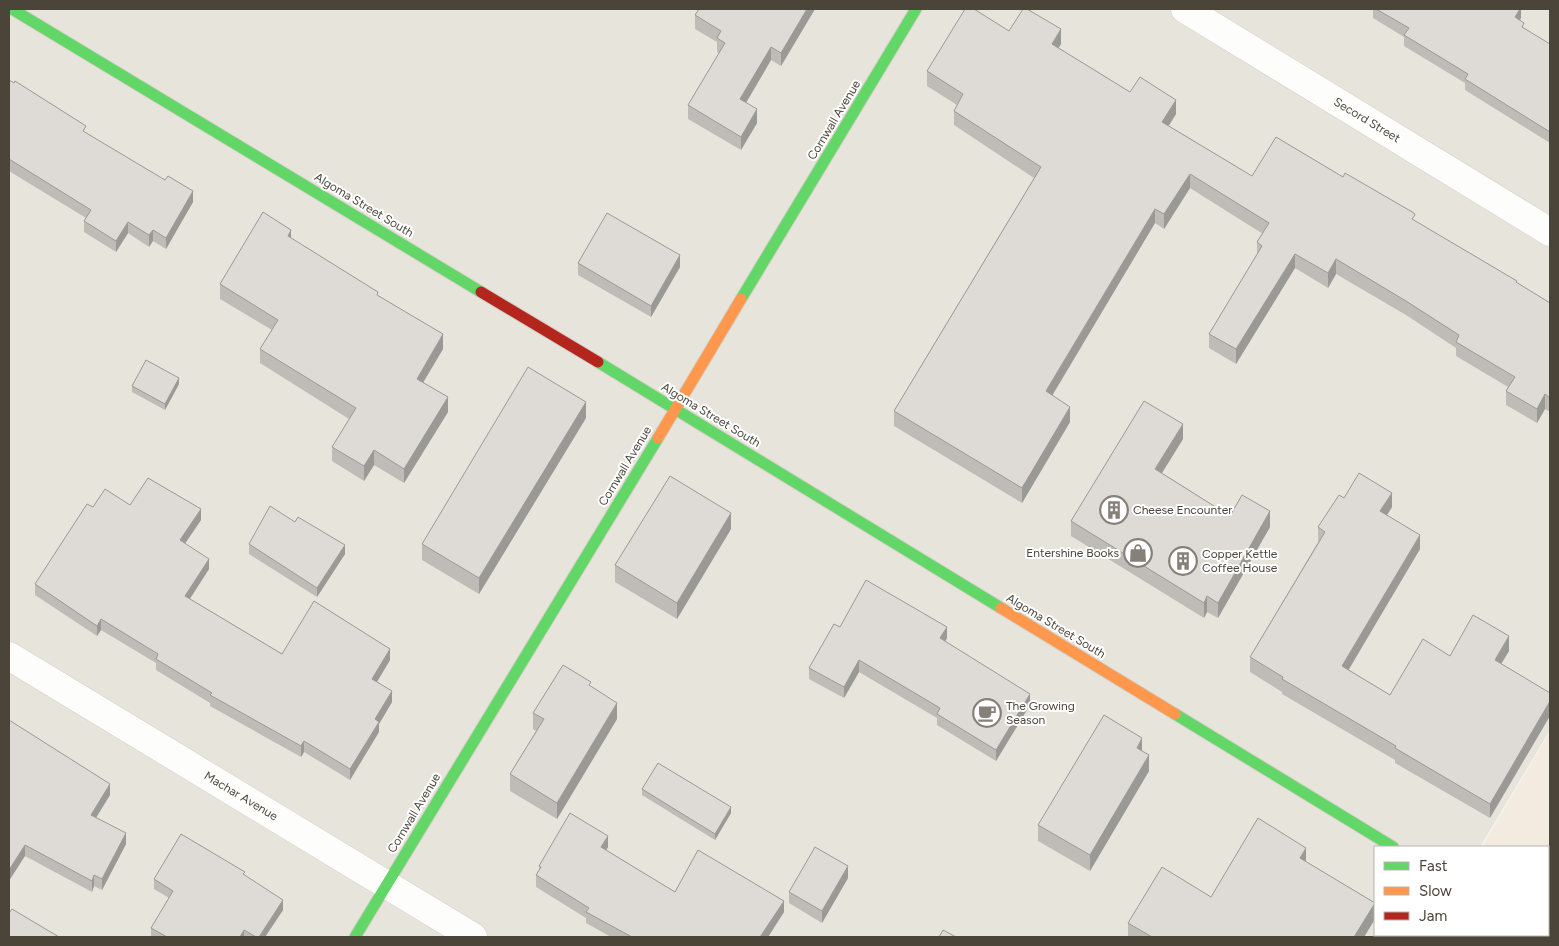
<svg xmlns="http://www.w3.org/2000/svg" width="1559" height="946" viewBox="0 0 1559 946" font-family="Figtree,sans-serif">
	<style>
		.residential { fill: #e7e4dc }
		.commercial { fill: #f3ebdf }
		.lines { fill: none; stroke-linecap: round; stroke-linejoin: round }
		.street-casing { stroke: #d2d0cb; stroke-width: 29 }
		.fast-casing { stroke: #d3cfc5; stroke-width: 13 }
		.slow-casing { stroke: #d3cfc5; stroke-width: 13 }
		.jam-casing { stroke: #d3cfc5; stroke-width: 13 }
		.street { stroke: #fdfdfc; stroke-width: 28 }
		.fast { stroke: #63d668; stroke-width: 11 }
		.slow { stroke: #ff974d; stroke-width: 11 }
		.jam { stroke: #b3261e; stroke-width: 11 }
		.wall { fill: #bfbcb8 }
		.shaded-wall { fill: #9b9996 }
		.building { fill: #dedbd6; stroke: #9b9996 }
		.labels { text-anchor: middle; stroke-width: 4; stroke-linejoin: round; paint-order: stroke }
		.street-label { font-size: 12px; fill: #4b4439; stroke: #fff }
		.poi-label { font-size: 12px; fill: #4b4439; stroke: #fff; text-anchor: start }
	</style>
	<rect width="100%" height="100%" fill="#f4f2ee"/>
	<!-- residential -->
	<polygon class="residential" points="9,9 1550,9 1550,730 1480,847 1375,847 1375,935 1429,935 1427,937 9,937"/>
	<!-- commercial -->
	<polygon class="commercial" points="1550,732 1550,937 1428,937 1430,935 1548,935 1548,847 1482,847"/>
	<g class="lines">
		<defs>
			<g id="street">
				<polyline points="1185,9 1550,232"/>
				<polyline points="9,656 473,937"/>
			</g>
			<g id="fast">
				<polyline points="12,9 481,292"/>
				<polyline points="741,299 916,9"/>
				<polyline points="598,362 1001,608"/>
				<polyline points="1175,714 1393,847"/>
				<polyline points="1537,935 1541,937"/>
				<polyline points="355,937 658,438"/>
			</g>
			<g id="slow">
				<polyline points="658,438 741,299"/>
				<polyline points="1001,608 1175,714"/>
			</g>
			<polyline id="jam" points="481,292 598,362"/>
		</defs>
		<!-- street casing -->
		<use href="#street" class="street-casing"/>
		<!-- fast casing -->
		<use href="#fast" class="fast-casing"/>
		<!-- slow casing -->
		<use href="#slow" class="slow-casing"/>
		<!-- jam casing -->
		<use href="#jam" class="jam-casing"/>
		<!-- street -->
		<use href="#street" class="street"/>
		<!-- fast -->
		<use href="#fast" class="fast"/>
		<!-- slow -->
		<use href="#slow" class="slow"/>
		<!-- jam -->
		<use href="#jam" class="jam"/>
	</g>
	<!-- wall -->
	<g class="wall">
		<polygon points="699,9 815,9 781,66 771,60 746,103 757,123 741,150 688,119 688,105 719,53 717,52 717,42 695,29 695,15"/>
		<polygon points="1373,9 1521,9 1521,18 1520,20 1524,29 1550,44 1550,143 1465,90 1465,83 1404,46 1404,37 1373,18"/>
		<polygon points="1009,31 1061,44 1058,48 1130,92 1176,114 1169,126 1252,176 1415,221 1550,303 1550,412 1545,409 1537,423 1506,405 1506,391 1508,387 1456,356 1456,348 1406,315 1336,274 1328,288 1295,268 1236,364 1209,348 1209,334 1257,255 1257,242 1263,234 1190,188 1164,229 1155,223 1052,395 1070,422 1022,503 894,426 894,411 1034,178 954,125 954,111 957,105 927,86 927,71"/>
		<polygon points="9,80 86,133 193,202 166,249 153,241 149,247 128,233 116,252 84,232 84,221 86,218 9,171"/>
		<polygon points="291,238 378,296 443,349 423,382 448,412 404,483 374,465 364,481 332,461 332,447 349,419 260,363 260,349 272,330 220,299 220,284"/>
		<polygon points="578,263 680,267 651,317 578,275"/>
		<polygon points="179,384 165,410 132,392 132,386"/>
		<polygon points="586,418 479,594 422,560 422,544"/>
		<polygon points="1183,439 1162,473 1230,516 1270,527 1218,618 1207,612 1204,618 1071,536 1071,521"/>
		<polygon points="1344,498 1392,507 1387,515 1420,549 1348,670 1390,695 1450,656 1509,651 1501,664 1490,818 1395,763 1395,760 1282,694 1282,692 1250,672 1250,657 1318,542 1318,527"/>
		<polygon points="130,505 201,520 185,543 209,569 190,599 282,654 390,660 377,682 392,702 379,724 379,732 350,780 304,752 301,757 210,706 210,703 156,670 156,663 101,630 97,636 35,595 35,584 93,507"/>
		<polygon points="731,529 677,619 615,582 615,565"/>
		<polygon points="249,544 345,554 317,597 249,554"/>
		<polygon points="840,627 947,638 945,641 1030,705 996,761 937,725 937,718 859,672 844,698 809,679 809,668"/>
		<polygon points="591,687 617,719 557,819 510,791 510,774 536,731 533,729 533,713"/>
		<polygon points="9,720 110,795 96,817 126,844 102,890 94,886 92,892 25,856"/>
		<polygon points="1142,751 1149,771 1090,871 1038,841 1038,825"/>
		<polygon points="642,789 731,813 715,840 642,795"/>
		<polygon points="608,847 606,850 675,892 784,912 768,937 611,937 586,923 586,918 536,887 536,875 539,870 539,866"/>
		<polygon points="1306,862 1375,919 1364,937 1128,937 1128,923 1211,897"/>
		<polygon points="245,875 283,910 265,937 151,937 151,928 169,898 154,889 154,879"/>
		<polygon points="848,878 822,923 789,903 789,892"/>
	</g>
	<!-- shaded-wall -->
	<g class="shaded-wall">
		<polygon points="807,9 815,9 781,66 781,53"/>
		<polygon points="1520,9 1521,9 1521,18 1515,28 1515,17"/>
		<polygon points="1061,29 1061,44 1052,59 1052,44"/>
		<polygon points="771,47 771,60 740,113 740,99"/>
		<polygon points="1176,100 1176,114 1162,136 1162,122"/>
		<polygon points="757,109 757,123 741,150 741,137"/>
		<polygon points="1190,174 1190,188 1164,229 1164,214"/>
		<polygon points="193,191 193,202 166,249 166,238"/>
		<polygon points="1155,209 1155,223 1046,406 1046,391"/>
		<polygon points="128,222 128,233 116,252 116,241"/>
		<polygon points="153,230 153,241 149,247 149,235"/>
		<polygon points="291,230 291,244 288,236"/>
		<polygon points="1295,254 1295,268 1236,364 1236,349"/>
		<polygon points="680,255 680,267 651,317 651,306"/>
		<polygon points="1336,259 1336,274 1328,288 1328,273"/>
		<polygon points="443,334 443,349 417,393 417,379"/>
		<polygon points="179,378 179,384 165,410 165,404"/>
		<polygon points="1545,394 1545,409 1537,423 1537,409"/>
		<polygon points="448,397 448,412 404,483 404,469"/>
		<polygon points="586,402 586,418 479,594 479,578"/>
		<polygon points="1070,407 1070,422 1022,503 1022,488"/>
		<polygon points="1183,424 1183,439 1155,484 1155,469"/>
		<polygon points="374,450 374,465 364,481 364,466"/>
		<polygon points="1392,493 1392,507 1380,526 1380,511"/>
		<polygon points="201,509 201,520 180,551 180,540"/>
		<polygon points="1270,511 1270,527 1218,618 1218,603"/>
		<polygon points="731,513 731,529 677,619 677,603"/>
		<polygon points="1420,535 1420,549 1342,681 1342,666"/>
		<polygon points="345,545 345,554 317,597 317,588"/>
		<polygon points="209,559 209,569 185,606 185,596"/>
		<polygon points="1207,596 1207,612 1204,618 1204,603"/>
		<polygon points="101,619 101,630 97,636 97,626"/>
		<polygon points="947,627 947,638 940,650 940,638"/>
		<polygon points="1509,636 1509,651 1495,674 1495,660"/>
		<polygon points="390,649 390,660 372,690 372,679"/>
		<polygon points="859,660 859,672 844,698 844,687"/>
		<polygon points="392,691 392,702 379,724 379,732 350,780 350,769 375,719"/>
		<polygon points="1030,694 1030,705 996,761 996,750"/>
		<polygon points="1550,701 1550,716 1490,818 1490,804"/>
		<polygon points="617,703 617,719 557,819 557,803"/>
		<polygon points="1142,738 1142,755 1137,748"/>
		<polygon points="304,741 304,752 301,757 301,746"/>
		<polygon points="1149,755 1149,771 1090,871 1090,855"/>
		<polygon points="110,784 110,795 91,826 91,815"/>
		<polygon points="731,807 731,813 715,840 715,834"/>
		<polygon points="126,833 126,844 102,890 102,879"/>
		<polygon points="608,836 608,847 601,859 601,847"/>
		<polygon points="25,845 25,856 9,881 9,870"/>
		<polygon points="1306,848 1306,864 1300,858"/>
		<polygon points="848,866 848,878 822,923 822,911"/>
		<polygon points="94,875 94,886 92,892 92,881"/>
		<polygon points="283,900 283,910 265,937 259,937"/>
		<polygon points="784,901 784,912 768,937 760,937"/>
		<polygon points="1375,903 1375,919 1364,937 1354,937"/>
		<polygon points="244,930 244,937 240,937"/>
	</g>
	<!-- building -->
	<g class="building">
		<polygon points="699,9 807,9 781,53 771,47 740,99 757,109 741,137 688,105 725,43 717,38 721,31 695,15"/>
		<polygon points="965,9 974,9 1009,31 1023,9 1027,9 1061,29 1052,44 1130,92 1140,77 1176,100 1162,122 1252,176 1276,137 1343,177 1345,173 1414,213 1415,215 1412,219 1517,281 1516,282 1550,303 1550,398 1545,394 1537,409 1506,391 1515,377 1456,342 1459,335 1406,301 1336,259 1328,273 1295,254 1236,349 1209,334 1262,246 1257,242 1269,223 1190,174 1164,214 1155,209 1046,391 1070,407 1022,488 894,411 1041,167 954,111 963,94 927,71"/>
		<polygon points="1376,9 1520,9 1515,17 1524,23 1522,27 1550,44 1550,132 1465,79 1468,74 1404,35 1409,28"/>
		<polygon points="9,80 14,83 15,81 86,126 83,131 165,180 168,176 193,191 166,238 153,230 149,235 128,222 116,241 84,221 91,210 9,159"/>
		<polygon points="263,212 291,230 288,236 378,292 377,295 443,334 417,379 448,397 404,469 374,450 364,466 332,447 356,408 260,349 278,320 220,284"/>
		<polygon points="607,213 680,255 651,306 578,263"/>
		<polygon points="146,360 179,378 165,404 132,386"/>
		<polygon points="528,367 586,402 479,578 422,544"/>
		<polygon points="1144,401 1183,424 1155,469 1230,516 1242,495 1270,511 1218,603 1207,596 1204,603 1071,521"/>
		<polygon points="1359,473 1392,493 1380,511 1420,535 1342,666 1390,695 1423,639 1450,656 1473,615 1509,636 1495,660 1550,693 1550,701 1490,804 1395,748 1396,746 1282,679 1283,677 1250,657 1325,532 1318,527 1339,495 1344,498"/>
		<polygon points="670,476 731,513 677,603 615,565"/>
		<polygon points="148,478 201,509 180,540 209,559 185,596 282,654 314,601 390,649 372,679 392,691 375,719 379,722 350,769 304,741 301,746 210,695 212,693 156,659 158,654 101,619 97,626 35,584 87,504 93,507 105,489 130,505"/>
		<polygon points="270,506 295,522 298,517 345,545 317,588 249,544"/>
		<polygon points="866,580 947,627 940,638 1030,694 996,750 937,714 940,708 859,660 844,687 809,668 834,624 840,627"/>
		<polygon points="563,665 591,682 589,685 617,703 557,803 510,774 544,719 533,713"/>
		<polygon points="1104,715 1142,738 1137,748 1149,755 1090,855 1038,825"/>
		<polygon points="9,720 110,784 91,815 126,833 102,879 94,875 92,881 25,845 9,870"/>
		<polygon points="658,763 731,807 715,834 642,789"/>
		<polygon points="570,813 608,836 601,847 675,892 698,850 784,901 760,937 632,937 586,912 589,908 536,875 541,867 539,866"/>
		<polygon points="1258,818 1306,848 1300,858 1375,903 1354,937 1152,937 1128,923 1162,867 1211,897"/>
		<polygon points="181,834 245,872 243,874 283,900 259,937 256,937 244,930 240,937 167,937 151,928 173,891 154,879"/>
		<polygon points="815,847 848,866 822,911 789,892"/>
		<polygon points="12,909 59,937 9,937 9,913"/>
		<polygon points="943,930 956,937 939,937"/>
	</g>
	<!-- icons -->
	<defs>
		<symbol id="building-ring" viewBox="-11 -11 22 22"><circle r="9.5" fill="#fff" stroke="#868178" stroke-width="1.5"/><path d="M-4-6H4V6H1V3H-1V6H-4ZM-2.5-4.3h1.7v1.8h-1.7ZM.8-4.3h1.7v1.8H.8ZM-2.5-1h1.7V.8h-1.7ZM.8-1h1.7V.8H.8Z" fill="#868178"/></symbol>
		<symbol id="shop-ring" viewBox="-11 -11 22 22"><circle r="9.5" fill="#fff" stroke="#868178" stroke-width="1.5"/><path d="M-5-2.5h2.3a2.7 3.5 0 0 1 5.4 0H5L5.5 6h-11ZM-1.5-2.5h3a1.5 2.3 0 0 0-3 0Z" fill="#868178"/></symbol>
		<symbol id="cafe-ring" viewBox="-11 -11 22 22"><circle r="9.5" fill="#fff" stroke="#868178" stroke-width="1.5"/><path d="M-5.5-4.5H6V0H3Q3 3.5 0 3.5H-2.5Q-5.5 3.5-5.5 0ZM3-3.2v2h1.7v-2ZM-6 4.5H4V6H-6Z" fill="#868178"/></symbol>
	</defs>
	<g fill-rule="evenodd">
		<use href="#building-ring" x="1098" y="494" width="32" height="32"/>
		<use href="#shop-ring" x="1122" y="537" width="32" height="32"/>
		<use href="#building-ring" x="1167" y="545" width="32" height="32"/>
		<use href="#cafe-ring" x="971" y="697" width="32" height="32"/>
	</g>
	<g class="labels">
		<!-- street labels -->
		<g class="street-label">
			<text transform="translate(834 120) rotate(-59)" y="4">Cornwall Avenue</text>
			<text transform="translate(1367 120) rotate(31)" y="4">Secord Street</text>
			<text transform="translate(364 205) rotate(31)" y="4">Algoma Street South</text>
			<text transform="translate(711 415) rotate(31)" y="4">Algoma Street South</text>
			<text transform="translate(625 466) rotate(-59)" y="4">Cornwall Avenue</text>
			<text transform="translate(1056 626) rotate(31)" y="4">Algoma Street South</text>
			<text transform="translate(241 796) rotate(31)" y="4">Machar Avenue</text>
			<text transform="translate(414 813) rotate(-59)" y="4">Cornwall Avenue</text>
		</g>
		<!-- poi labels -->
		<g class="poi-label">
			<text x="1133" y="514">Cheese Encounter</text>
			<text x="1119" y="557" text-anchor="end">Entershine Books</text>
			<text x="1202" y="558">Copper Kettle<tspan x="1202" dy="14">Coffee House</tspan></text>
			<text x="1006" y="710">The Growing<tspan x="1006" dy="14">Season</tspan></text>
		</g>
	</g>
	<!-- border -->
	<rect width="1559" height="946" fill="none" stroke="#4b4439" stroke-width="20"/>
	<!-- legend -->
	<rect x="1374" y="846" width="175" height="90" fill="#ffffff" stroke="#b7b4b0"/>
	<rect x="1384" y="862" width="25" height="8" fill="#63d668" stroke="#b7b4b0"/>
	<text x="1419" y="871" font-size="15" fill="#4b4439">Fast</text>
	<rect x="1384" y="887" width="25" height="8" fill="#ff974d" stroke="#b7b4b0"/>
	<text x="1419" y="896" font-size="15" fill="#4b4439">Slow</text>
	<rect x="1384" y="912" width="25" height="8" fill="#b3261e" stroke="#b7b4b0"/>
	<text x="1419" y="921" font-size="15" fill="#4b4439">Jam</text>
</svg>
